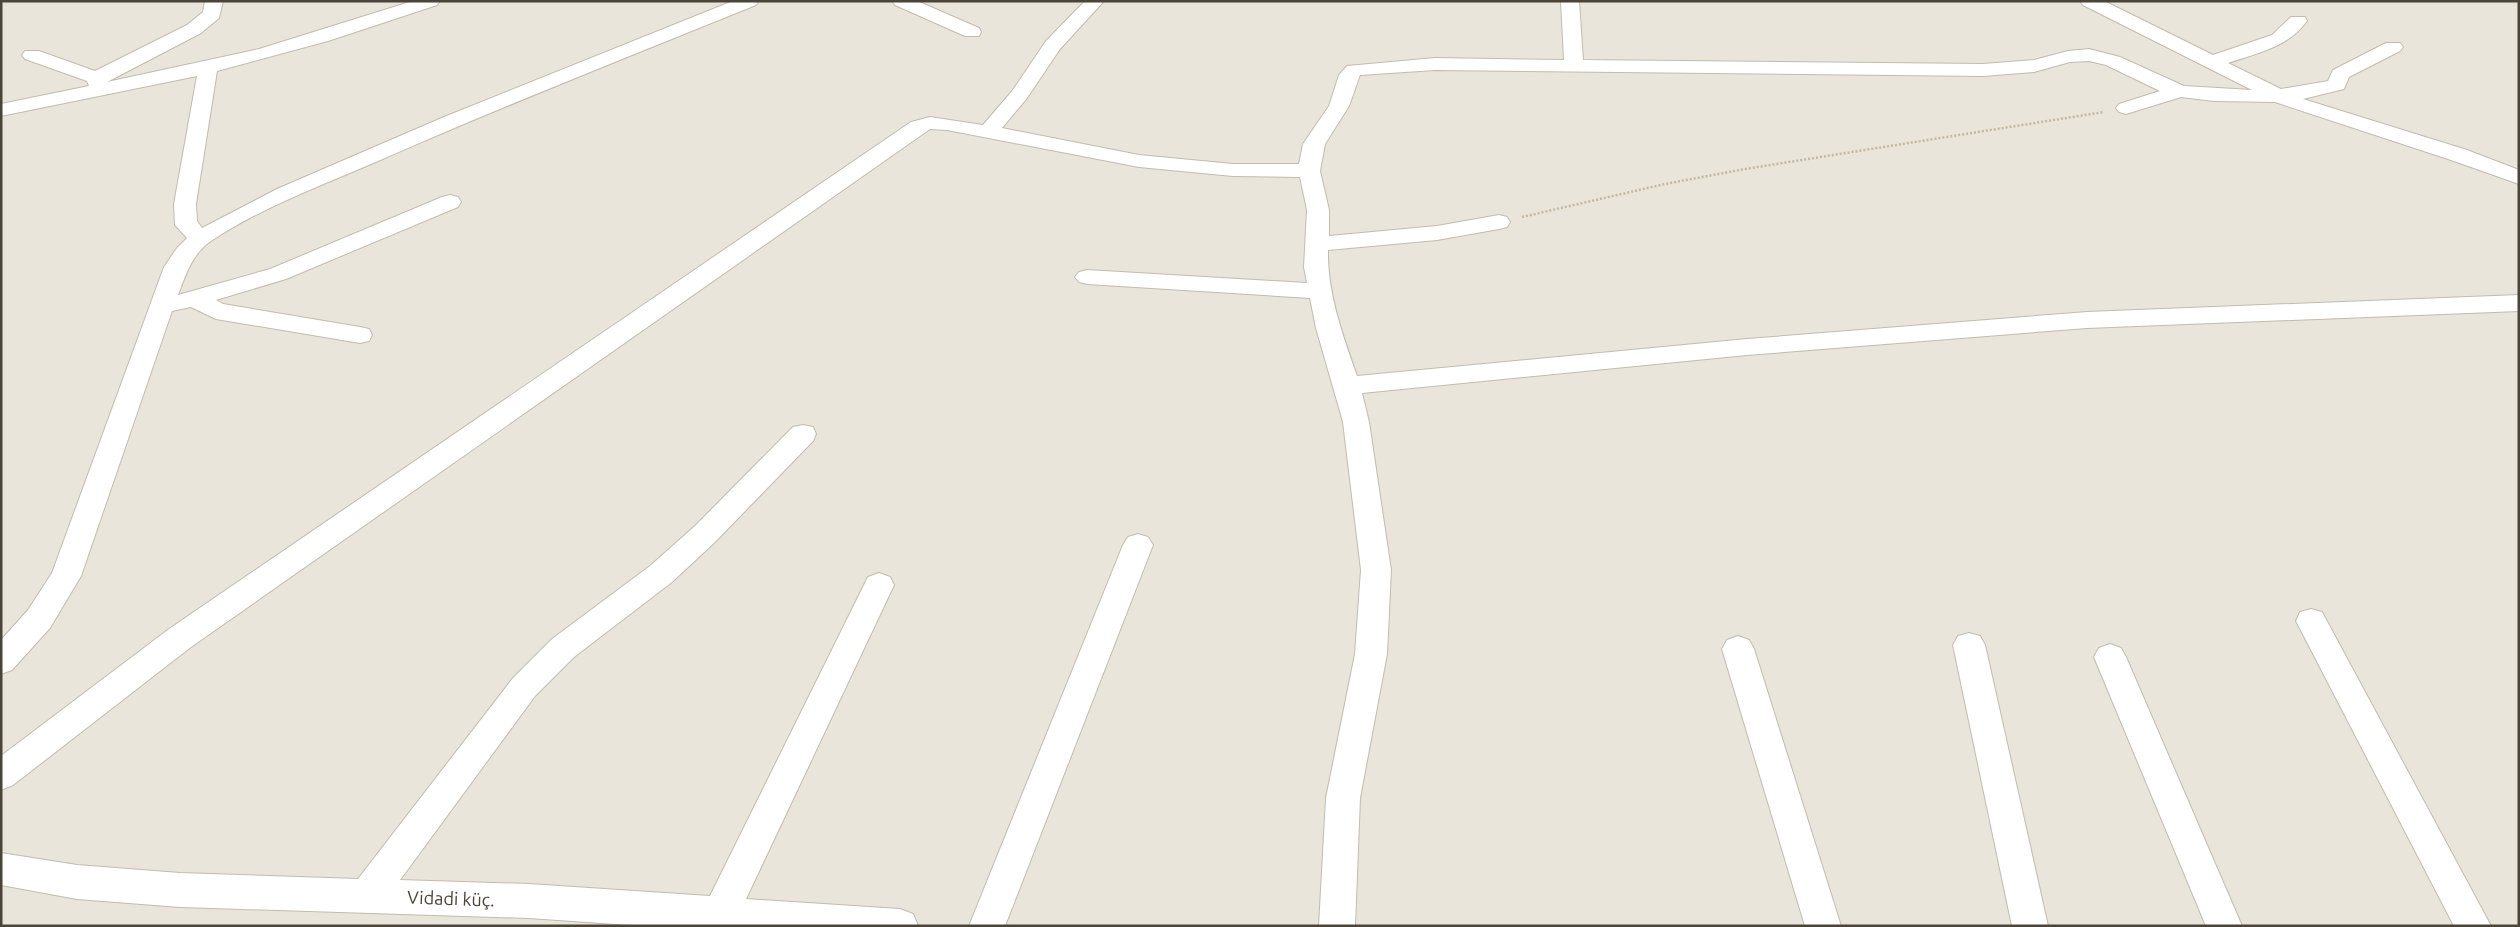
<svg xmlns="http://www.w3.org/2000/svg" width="2520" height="927" viewBox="0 0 2520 927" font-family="Ubuntu,sans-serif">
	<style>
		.residential { fill: #eae5da }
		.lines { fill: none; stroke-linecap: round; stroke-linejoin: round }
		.minor-casing { stroke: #c2bbae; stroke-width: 2 }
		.path { stroke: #c4b79f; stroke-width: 2.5; stroke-dasharray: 2 2; stroke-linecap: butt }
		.minor { fill: #fff; fill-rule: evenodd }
		.labels { text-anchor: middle; stroke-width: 5; stroke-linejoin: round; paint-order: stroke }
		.near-street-label { font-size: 18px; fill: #4b4439; stroke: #fff }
	</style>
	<rect width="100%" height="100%" fill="#f6f3ec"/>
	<!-- residential -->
	<rect class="residential" x="1" y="1" width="2518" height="925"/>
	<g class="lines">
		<defs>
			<g id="minor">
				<path d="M205,1H223L219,18L201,33L107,82L259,49L413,1H440L437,5L328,41L217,71L196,204L197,221L202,228L277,189L444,117L733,1H759L756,5C630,56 503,106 378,161C323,185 262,207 211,241C192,254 186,274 178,295L270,269L442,197L450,195L458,197L461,202L458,207L286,279L216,300L223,304L360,327L369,329L372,335L369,341L360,343L216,319L191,307L172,311L81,576L50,628L12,670L1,674V640L28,610L52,573L164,267L177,248L187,238L175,225L174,204L197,76L1,116V104L89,86L87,81L25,59L22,55L25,51H39L95,71L187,25L203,12Z"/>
				<polygon points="892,1 917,1 979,28 981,32 979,36 965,36 895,5"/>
				<path d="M1085,1H1104L1060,49L1027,98L1002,128L1139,155L1233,164H1299L1303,144L1329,106L1339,75L1347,66L1435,58L1564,60L1561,1H1579L1583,60L1983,64L2034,60L2068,51L2089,49L2120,57L2184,86L2252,90L2083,5L2080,1H2104L2213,55L2272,35L2291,17H2305L2307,21C2289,47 2257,53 2228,63L2281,89L2328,81L2333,70L2386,43H2400L2403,47L2400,51L2349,77L2344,89L2303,99L2467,150L2519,170V184L2451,160L2275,102L2214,101L2181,97L2126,114L2119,112L2116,108L2119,104L2160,91L2106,65L2089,61L2070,62L2034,72L1983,76L1435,70L1360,75L1349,106L1325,144L1320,171L1329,210V236L1437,226L1499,215L1507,217L1510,222L1507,227L1499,229L1437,240L1328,250C1327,293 1343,336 1357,376L1747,339L2087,312L2519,295V311L2087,328L1747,355L1362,393L1369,422L1391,570L1387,654L1360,798L1355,926H1319L1326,798L1355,654L1361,570L1343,422L1316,328L1310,298L1087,284L1079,282L1075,277L1079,272L1087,270L1307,283L1304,267L1307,210L1300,177L1233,176L1139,167L947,130L930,129L191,647L13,785L1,790V756L169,629L911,122L930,117L983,125L1013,90L1046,41Z"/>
				<polygon points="803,425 813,427 816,434 813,441 715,542 672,582 574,657 535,696 400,880 529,884 710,896 864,585 868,577 879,573 890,577 894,585 746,899 900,909 913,914 918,926 644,926 529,918 180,907 77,899 1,885 1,853 77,865 180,873 358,879 513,678 552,639 650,566 695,526 793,427"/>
				<polygon points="1138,534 1148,537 1153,545 1005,926 969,926 1123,545 1128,537"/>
				<polygon points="2311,609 2322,612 2491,926 2454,926 2296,621 2300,612"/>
				<polygon points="1969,633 1980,636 1985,645 2048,926 2012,926 1953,645 1958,636"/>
				<polygon points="1738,636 1749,640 1754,649 1841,926 1805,926 1722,649 1727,640"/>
				<polygon points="2110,644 2121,648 2126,657 2242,926 2206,926 2094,657 2099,648"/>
			</g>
		</defs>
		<!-- minor casing -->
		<use href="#minor" class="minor-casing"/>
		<!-- path -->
		<polyline class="path" points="1522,217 1665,184 1745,169 2104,112"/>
		<!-- minor -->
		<use href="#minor" class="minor"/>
	</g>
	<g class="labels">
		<!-- near-street labels -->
		<g class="near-street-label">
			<text transform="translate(451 899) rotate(2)" y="6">Vidadi küç.</text>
		</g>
	</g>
	<!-- border -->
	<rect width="2520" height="927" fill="none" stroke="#4b4439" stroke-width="5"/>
</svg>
